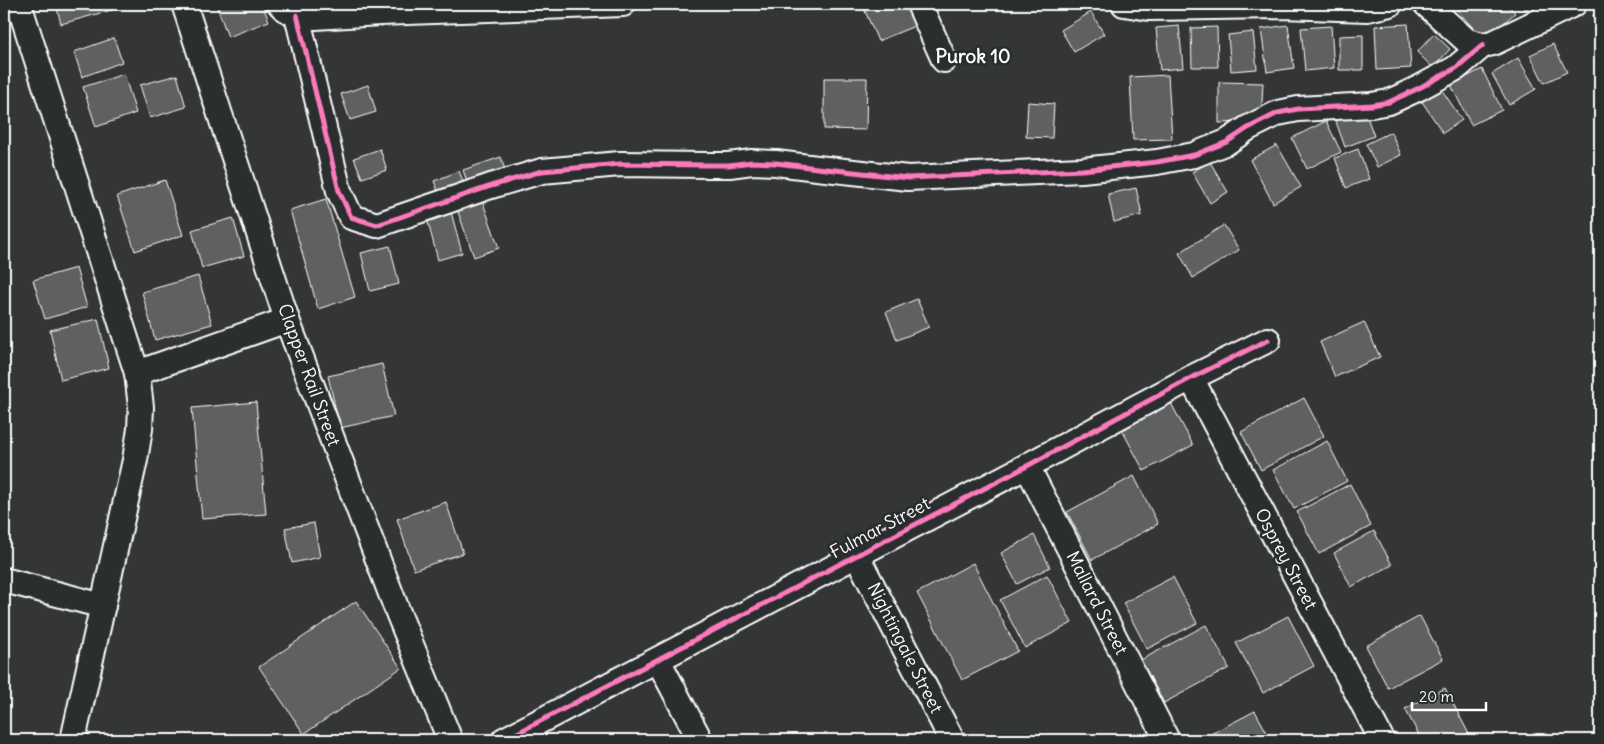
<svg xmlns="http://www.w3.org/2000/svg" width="1604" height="744" viewBox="0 0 1604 744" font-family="Delius,sans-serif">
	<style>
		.building { fill: #5f6162; stroke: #fff }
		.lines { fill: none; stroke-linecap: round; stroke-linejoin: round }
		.street-casing { stroke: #fff; stroke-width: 28 }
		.street { stroke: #2a2d2e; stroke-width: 24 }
		.cycleway-casing { stroke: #2a2d2e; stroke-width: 8 }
		.cycleway { stroke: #fd7abc; stroke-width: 5 }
		.labels { text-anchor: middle; stroke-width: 5; stroke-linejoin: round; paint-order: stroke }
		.street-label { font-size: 18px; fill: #fff; stroke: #2a2d2e }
		.neighbourhood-label { font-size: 19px; font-weight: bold; fill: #fff; stroke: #2a2d2e }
	</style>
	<rect width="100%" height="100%" fill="#333536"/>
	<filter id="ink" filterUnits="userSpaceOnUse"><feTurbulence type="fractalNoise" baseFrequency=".02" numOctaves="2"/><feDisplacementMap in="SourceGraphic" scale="10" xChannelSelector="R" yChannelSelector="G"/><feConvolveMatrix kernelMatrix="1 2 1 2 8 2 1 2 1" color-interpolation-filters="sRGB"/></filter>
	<g filter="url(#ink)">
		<!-- building -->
		<g class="building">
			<polygon points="56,4 118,4 119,8 61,24"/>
			<polygon points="216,4 262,4 269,21 228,37"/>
			<polygon points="862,4 908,4 917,25 878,41"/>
			<polygon points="1461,4 1507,4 1515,13 1484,40 1456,9"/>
			<polygon points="1521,4 1534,4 1526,10"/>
			<polygon points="1600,11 1600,31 1592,16"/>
			<polygon points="1091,12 1104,34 1074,52 1061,30"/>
			<polygon points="1408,24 1411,68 1377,70 1375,26"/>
			<polygon points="1288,25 1294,68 1267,72 1261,29"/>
			<polygon points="1179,26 1183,68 1160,70 1156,28"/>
			<polygon points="1331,26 1334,68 1305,71 1301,28"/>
			<polygon points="1217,27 1218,67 1192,67 1191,28"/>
			<polygon points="1253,32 1257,69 1231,71 1228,35"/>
			<polygon points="1434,34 1450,49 1433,68 1417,52"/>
			<polygon points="1363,35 1363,70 1339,70 1339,36"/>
			<polygon points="114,38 122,62 82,77 74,52"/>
			<polygon points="1553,44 1567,72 1544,83 1530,55"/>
			<polygon points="1518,58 1536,89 1509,105 1492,74"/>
			<polygon points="1482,69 1502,110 1471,125 1451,85"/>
			<polygon points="124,74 136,113 96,127 83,87"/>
			<polygon points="177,75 186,107 150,118 140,85"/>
			<polygon points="1168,75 1172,139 1133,140 1130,77"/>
			<polygon points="824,78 867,78 866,130 824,129"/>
			<polygon points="1219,82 1263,83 1261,121 1219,123"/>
			<polygon points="368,85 376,112 350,120 341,94"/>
			<polygon points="1440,87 1462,120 1443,133 1421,100"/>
			<polygon points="1028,102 1054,104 1052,138 1026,137"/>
			<polygon points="1364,109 1374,136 1345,147 1335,119"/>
			<polygon points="1326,121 1341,152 1307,169 1292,138"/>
			<polygon points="1391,132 1401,155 1377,167 1366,144"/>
			<polygon points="1277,145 1301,187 1273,203 1250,160"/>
			<polygon points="380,149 387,170 362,178 354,158"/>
			<polygon points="1358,149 1369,179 1346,188 1335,158"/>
			<polygon points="501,157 508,180 471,193 463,170"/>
			<polygon points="1210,162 1228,192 1210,203 1192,172"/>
			<polygon points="459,171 469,196 444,206 434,181"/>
			<polygon points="165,180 183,235 135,251 117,196"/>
			<polygon points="1136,188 1142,215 1114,222 1108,194"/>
			<polygon points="326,199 355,297 318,309 290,210"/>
			<polygon points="482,200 499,248 474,257 457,209"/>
			<polygon points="450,208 462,253 438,260 426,215"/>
			<polygon points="233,218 244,256 202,268 192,230"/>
			<polygon points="1224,225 1239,250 1193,278 1179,253"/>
			<polygon points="390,246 399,284 370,291 361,253"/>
			<polygon points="76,268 87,307 45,319 33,280"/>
			<polygon points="198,276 212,324 155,340 142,292"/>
			<polygon points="917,299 929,327 897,340 886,312"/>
			<polygon points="98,319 109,368 61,380 50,330"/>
			<polygon points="1364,322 1380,357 1335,377 1320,342"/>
			<polygon points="382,364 394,416 340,428 328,376"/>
			<polygon points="1304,398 1324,436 1261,470 1241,432"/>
			<polygon points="256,402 266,514 202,519 192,408"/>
			<polygon points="1171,403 1193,445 1144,471 1122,430"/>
			<polygon points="1327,441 1347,481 1294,509 1273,470"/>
			<polygon points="1134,476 1158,524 1092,560 1067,512"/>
			<polygon points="1350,484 1371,526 1319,554 1297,512"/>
			<polygon points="446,502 463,553 414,570 397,519"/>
			<polygon points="314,523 320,557 292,563 285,528"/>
			<polygon points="1374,531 1392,565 1351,587 1334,553"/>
			<polygon points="1034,535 1050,567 1017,584 1001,553"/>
			<polygon points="973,563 1018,651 962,680 917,593"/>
			<polygon points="1047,575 1072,623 1025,648 1000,600"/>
			<polygon points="1173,577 1197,623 1147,649 1123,603"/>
			<polygon points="356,601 401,668 304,734 259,667"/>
			<polygon points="1288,616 1314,666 1263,693 1236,643"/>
			<polygon points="1420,616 1443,659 1388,688 1366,646"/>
			<polygon points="1206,625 1229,668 1164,703 1141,660"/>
			<polygon points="1445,688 1472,740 1408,740 1419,735 1405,709"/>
			<polygon points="1255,711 1271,740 1210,740 1207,736"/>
		</g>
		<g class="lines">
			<defs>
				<g id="street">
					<polyline points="19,4 137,373 141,407 140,429 135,460 73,740"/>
					<polyline points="184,4 287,320 399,615 450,740"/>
					<polyline points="280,4 285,9 297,15 315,17 380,13 623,4"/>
					<polyline points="919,4 944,60"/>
					<polyline points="1124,4 1149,8 1282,6 1367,9 1390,4"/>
					<polyline points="1426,4 1467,41 1483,45 1493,43 1574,4"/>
					<polyline points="297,15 339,191 351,217 377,225 491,186 542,171 620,164 705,165 729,165 752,162 776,163 817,168 908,178 1082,170 1157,162 1194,155 1227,142 1248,128 1278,113 1298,109 1372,105 1389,102 1419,88 1456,68 1483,45"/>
					<polyline points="137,373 287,320"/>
					<polyline points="1191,378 1382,740"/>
					<polyline points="1027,466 1167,740"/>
					<polyline points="857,556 952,740"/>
					<polyline points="4,580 103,606"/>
					<polyline points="658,660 700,740"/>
					<polyline points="504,740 1027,466 1191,378 1268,340"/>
				</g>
			</defs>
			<!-- street casing -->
			<use href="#street" class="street-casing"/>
			<!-- street -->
			<use href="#street" class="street"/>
			<defs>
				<g id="cycleway">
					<polyline points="297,15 339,191 351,217 377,225 491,186 542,171 620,164 705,165 729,165 752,162 776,163 817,168 908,178 1082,170 1157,162 1194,155 1227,142 1248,128 1278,113 1298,109 1372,105 1389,102 1419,88 1456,68 1483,45"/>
					<polyline points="504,740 1027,466 1191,378 1268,340"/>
				</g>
			</defs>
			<!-- cycleway casing -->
			<use href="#cycleway" class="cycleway-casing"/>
			<!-- cycleway -->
			<use href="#cycleway" class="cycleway"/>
		</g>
	</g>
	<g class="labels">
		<!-- street labels -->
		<g class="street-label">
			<text transform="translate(309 375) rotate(70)" y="6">Clapper Rail Street</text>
			<text transform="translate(880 528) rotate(-28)" y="6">Fulmar Street</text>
			<text transform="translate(1286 559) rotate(62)" y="6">Osprey Street</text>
			<text transform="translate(1097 603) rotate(63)" y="6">Mallard Street</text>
			<text transform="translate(905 648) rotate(63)" y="6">Nightingale Street</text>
		</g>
		<!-- neighbourhood labels -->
		<g class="neighbourhood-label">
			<text x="973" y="63">Purok 10</text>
		</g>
	</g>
	<!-- margin -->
	<rect width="1604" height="744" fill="none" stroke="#2a2d2e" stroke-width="20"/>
	<rect x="10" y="10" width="1584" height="724" fill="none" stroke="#fff" stroke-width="2" filter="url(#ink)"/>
	<!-- scale -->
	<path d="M1412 702v8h74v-8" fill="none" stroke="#ffffff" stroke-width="2.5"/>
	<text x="1419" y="702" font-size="15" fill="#ffffff" stroke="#2a2d2e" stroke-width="4" paint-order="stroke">20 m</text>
</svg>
